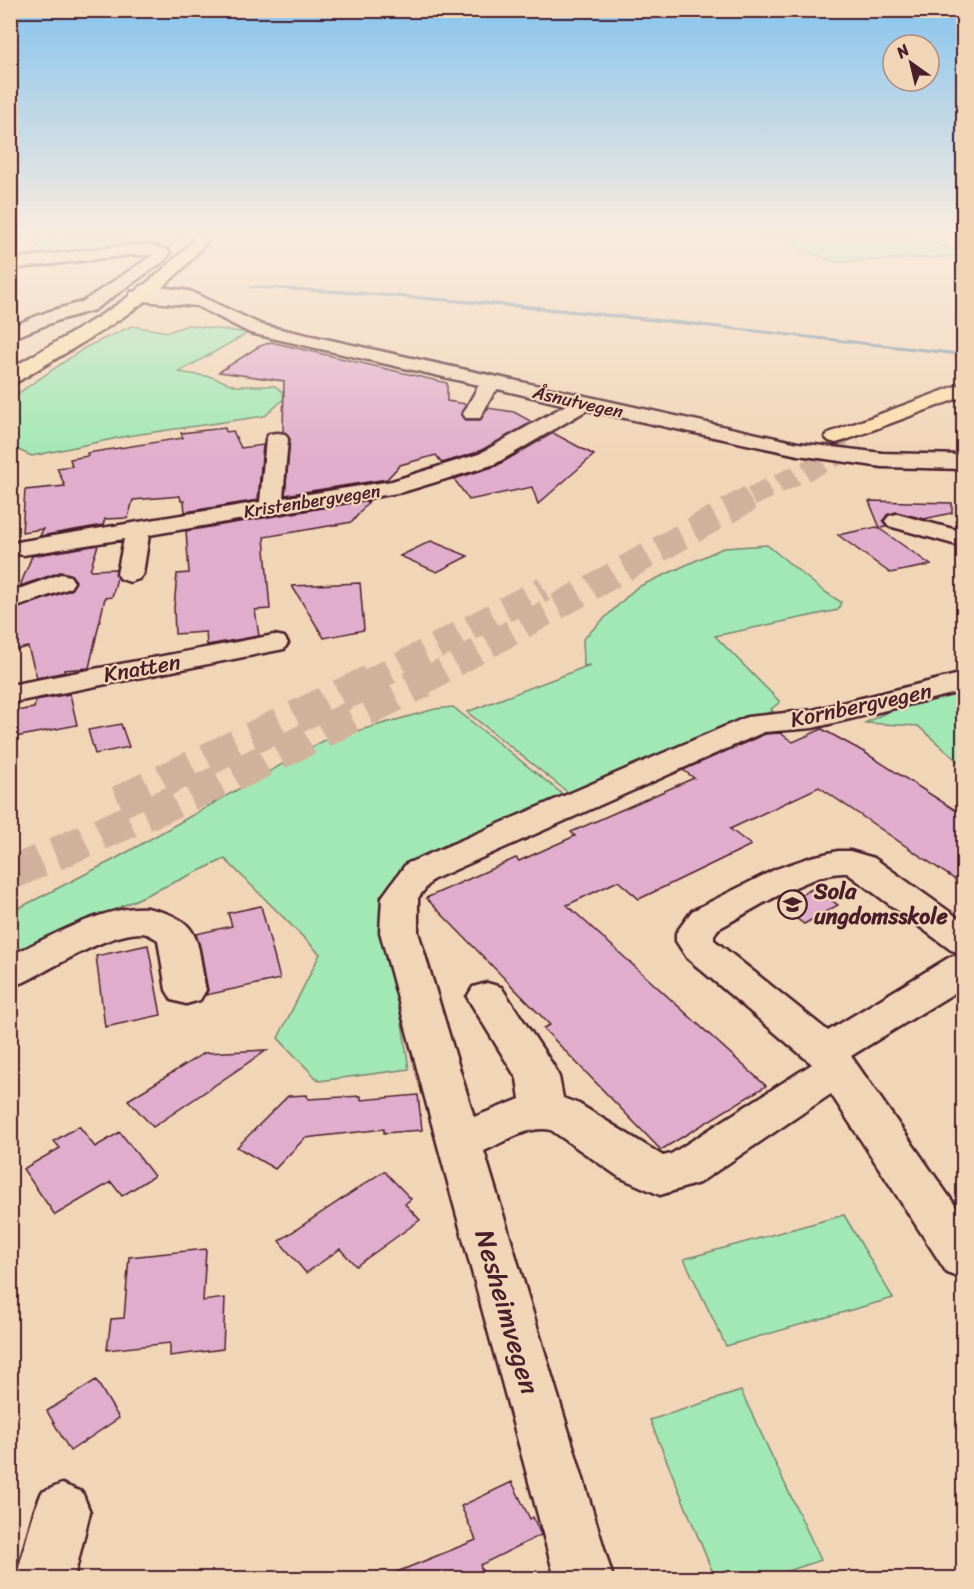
<svg xmlns="http://www.w3.org/2000/svg" width="974" height="1589" font-family="Sriracha,sans-serif">
<rect width="100%" height="100%" fill="#f1d5b7"/>
<filter id="ink" filterUnits="userSpaceOnUse"><feTurbulence type="fractalNoise" baseFrequency=".0167" numOctaves="2"/><feDisplacementMap in="SourceGraphic" scale="12" xChannelSelector="R" yChannelSelector="G"/><feConvolveMatrix kernelMatrix="1 2 1 2 8 2 1 2 1" color-interpolation-filters="sRGB"/></filter>
<g filter="url(#ink)">
<path fill="#a2e8b4" stroke="#768470" stroke-width="1.5" d="M 34,234 L 181,234 L 171,248 L 119,248 L 48,257 L 28,237 Z
M 719,234 L 905,234 L 963,253 L 963,256 L 836,262 L 773,238 Z
M 188,325 L 248,333 L 179,372 L 212,377 L 236,386 L 275,386 L 287,396 L 265,416 L 127,436 L 32,456 L 11,447 L 10,399 L 86,347 L 132,326 L 168,332 Z
M 767,545 L 822,590 L 841,602 L 838,610 L 715,636 L 780,702 L 771,709 L 773,711 L 575,798 L 467,712 L 590,665 L 584,666 L 583,639 L 636,588 L 723,548 Z
M 963,687 L 963,766 L 918,726 L 865,723 L 920,696 Z
M 453,707 L 565,796 L 415,861 L 385,911 L 409,1069 L 319,1081 L 278,1038 L 320,954 L 225,859 L 11,957 L 11,912 L 115,859 L 325,740 L 435,709 Z
M 844,1215 L 893,1298 L 726,1346 L 684,1259 Z
M 741,1391 L 821,1560 L 767,1578 L 715,1578 L 650,1420 Z"/>
<g fill="none" stroke-linecap="round" stroke-linejoin="round">
<path fill="#7891a6" fill-rule="evenodd" d="M 248,286 L 340,290 L 518,304 L 697,323 L 964,353 L 964,356 C 726,329 489,301 250,288 Z"/>
</g>
<path fill="#e0aecc" stroke="#4a1f2b" stroke-width="1.5" d="M 271,342 L 447,383 L 447,401 L 466,404 L 461,413 L 466,420 L 480,420 L 488,408 L 514,412 L 532,422 L 478,452 L 442,463 L 436,455 L 400,465 L 387,479 L 285,495 L 290,439 L 283,432 L 284,381 L 219,372 L 258,347 Z
M 225,428 L 226,432 L 233,431 L 241,448 L 263,445 L 258,500 L 185,512 L 184,501 L 181,501 L 180,496 L 133,500 L 128,518 L 105,519 L 103,525 L 40,536 L 43,529 L 22,532 L 25,490 L 65,486 L 57,468 L 72,466 L 70,459 L 88,456 L 87,453 L 183,438 L 181,433 Z
M 553,433 L 594,455 L 538,504 L 532,487 L 469,500 L 454,479 L 496,466 Z
M 370,500 L 352,522 L 264,537 L 270,609 L 255,610 L 259,636 L 207,645 L 206,632 L 175,634 L 174,608 L 177,574 L 189,573 L 186,531 Z
M 869,501 L 952,503 L 952,513 L 924,519 L 896,512 L 887,515 L 883,521 L 887,527 L 880,528 Z
M 877,527 L 931,565 L 890,573 L 838,535 Z
M 431,541 L 468,556 L 437,572 L 400,556 Z
M 98,545 L 90,570 L 116,569 L 117,578 L 112,597 L 105,598 L 89,668 L 64,670 L 65,672 L 37,678 L 28,647 L 10,651 L 10,611 L 71,590 L 76,581 L 70,574 L 60,572 L 20,586 L 32,556 Z
M 360,583 L 364,630 L 324,638 L 292,586 Z
M 70,694 L 77,725 L 10,738 L 10,712 L 34,708 L 36,700 Z
M 121,724 L 129,747 L 95,754 L 88,730 Z
M 822,729 L 864,752 L 963,815 L 963,885 L 819,787 L 730,829 L 751,845 L 639,899 L 618,881 L 567,905 L 766,1086 L 661,1150 L 543,1028 L 550,1025 L 426,898 L 516,858 L 519,861 L 575,836 L 571,832 L 694,778 L 683,770 L 765,734 L 780,733 L 793,742 Z
M 814,888 L 838,905 L 804,924 L 780,906 Z
M 261,906 L 280,979 L 206,995 L 208,990 L 196,934 L 232,926 L 228,913 Z
M 148,945 L 161,1015 L 105,1027 L 96,956 Z
M 267,1050 L 153,1127 L 128,1100 L 204,1053 Z
M 307,1095 L 308,1099 L 361,1096 L 361,1100 L 418,1095 L 422,1130 L 384,1133 L 384,1129 L 305,1138 L 275,1169 L 237,1147 L 288,1096 Z
M 79,1126 L 95,1147 L 120,1132 L 154,1176 L 122,1196 L 111,1182 L 55,1215 L 23,1169 L 60,1148 L 54,1141 Z
M 384,1171 L 411,1199 L 405,1204 L 420,1220 L 356,1266 L 340,1249 L 306,1273 L 279,1241 Z
M 206,1249 L 203,1301 L 225,1298 L 223,1349 L 170,1356 L 170,1343 L 107,1350 L 111,1319 L 124,1318 L 129,1257 Z
M 96,1380 L 119,1418 L 70,1451 L 47,1411 Z
M 512,1482 L 530,1519 L 533,1517 L 541,1535 L 480,1565 L 485,1578 L 382,1578 L 476,1540 L 461,1506 Z"/>
<g fill="none" stroke-linecap="round" stroke-linejoin="round">
<path stroke="#d0b19b" stroke-width="20" stroke-dasharray="20 10" stroke-linecap="butt" d="M 751,497 L 860,445"/>
<path stroke="#d0b19b" stroke-width="26" stroke-dasharray="26 13" stroke-linecap="butt" d="M 367,683 L 544,589
M 421,683 L 754,496"/>
<path stroke="#d0b19b" stroke-width="33" stroke-dasharray="33 16" stroke-linecap="butt" d="M 119,802 L 371,681
M 10,874 L 241,772 L 424,681"/>
<defs>
<path id="minor" d="M 131,245 L 150,245 L 167,250 L 170,253 L 164,261 L 94,310 L 59,320 L 10,339 L 10,327 L 47,312 L 82,302 L 153,255 L 131,255 L 10,269 L 10,259 Z
M 145,285 L 189,291 L 262,325 L 798,443 L 882,453 L 964,455 L 964,469 L 882,467 L 798,455 L 587,410 L 495,464 L 403,492 L 149,535 L 143,574 L 139,579 L 130,582 L 121,579 L 117,574 L 124,539 L 23,555 L 14,553 L 11,548 L 14,543 L 23,541 L 260,502 L 266,439 L 269,434 L 277,433 L 285,434 L 288,439 L 283,498 L 392,481 L 479,454 L 566,405 L 498,389 L 493,394 L 480,418 L 466,418 L 463,414 L 479,385 L 250,333 L 197,306 L 131,300 L 129,296 L 131,292 L 138,291 L 139,287 Z
M 897,514 L 964,532 L 964,547 L 889,526 L 885,521 L 889,516 Z
M 61,574 L 70,576 L 74,582 L 70,588 L 10,609 L 10,592 Z
M 274,635 L 284,637 L 288,643 L 284,649 L 10,703 L 10,685 Z
M 964,673 L 964,691 L 813,728 L 764,732 L 432,880 L 418,898 L 418,932 L 474,1117 L 520,1099 L 517,1079 L 467,997 L 473,987 L 487,983 L 501,987 L 553,1065 L 559,1077 L 563,1098 L 579,1104 L 663,1156 L 671,1154 L 812,1064 L 687,958 L 676,941 L 676,933 L 692,911 L 776,869 L 811,857 L 838,851 L 850,851 L 874,858 L 964,922 L 964,987 L 851,1056 L 964,1218 L 964,1279 L 947,1273 L 831,1094 L 699,1183 L 660,1195 L 619,1177 L 551,1130 C 529,1125 504,1142 484,1151 L 613,1578 L 555,1578 L 380,932 L 382,897 L 406,864 L 747,717 L 813,710 ZM 847,873 L 951,950 L 963,954 L 950,957 L 828,1031 L 714,940 L 714,935 L 718,929 C 750,912 811,871 847,873 Z
M 147,908 C 204,920 196,941 206,990 L 200,1000 L 186,1004 L 172,1000 L 166,990 L 158,940 C 153,937 148,933 141,933 C 108,933 55,967 24,982 L 10,986 L 10,956 C 47,938 106,905 147,908 Z
M 62,1484 L 82,1492 L 90,1512 L 74,1578 L 16,1578 L 34,1512 L 42,1492 Z"/>
<path id="major" d="M 198,234 L 212,234 C 165,301 85,340 17,382 L 10,384 L 10,369 C 76,330 148,294 198,234 Z"/>
<path id="highway" d="M 964,383 L 964,396 L 843,441 L 836,443 L 829,441 L 825,437 L 829,433 Z"/>
</defs>
<use href="#minor" stroke="#4a1f2b" stroke-width="5"/>
<use href="#major" stroke="#4a1f2b" stroke-width="5"/>
<use href="#highway" stroke="#4a1f2b" stroke-width="5"/>
<use href="#minor" fill="#f1d5b7" fill-rule="evenodd"/>
<use href="#major" fill="#faddab" fill-rule="evenodd"/>
<use href="#highway" fill="#faddab" fill-rule="evenodd"/>
</g>
</g>
<linearGradient id="sky" x2="0" y2="1"><stop stop-color="#87c4ee"/><stop offset="0.51" stop-color="#f9ecdf"/><stop offset="1" stop-color="#f9ecdf" stop-opacity="0"/></linearGradient>
<rect width="974" height="456" fill="url(#sky)"/>
<defs>
<symbol id="school-ring" viewBox="-11 -11 22 22"><circle r="9.5" fill="#f1d5b7" stroke="#4a1f2b" stroke-width="1.5"/><path d="M0-5L7-2L0 1L-7-2ZM-4 1L0 2.5L4 1V4Q0 6-4 4Z" fill="#4a1f2b"/></symbol>
</defs>
<g fill-rule="evenodd">
<use href="#school-ring" x="776" y="888" width="33" height="33"/>
</g>
<g text-anchor="middle" dominant-baseline="central" stroke-width="4.5" stroke-linejoin="round" paint-order="stroke">
<g font-size="18" fill="#4a1f2b" stroke="#f1d5b7">
<text transform="translate(578 402) rotate(13)">Åsnutvegen</text>
<text transform="translate(312 501) rotate(-9)">Kristenbergvegen</text>
</g>
<g font-size="22" fill="#4a1f2b" stroke="#f1d5b7">
<text transform="translate(142 668) rotate(-10)">Knatten</text>
<text transform="translate(861 705) rotate(-12)">Kornbergvegen</text>
</g>
<g font-size="22" font-weight="bold" fill="#4a1f2b" stroke="#f1d5b7" text-anchor="start">
<text x="814" y="891">Sola<tspan x="814" dy="25">ungdomsskole</tspan></text>
</g>
<g font-size="27" fill="#4a1f2b" stroke="#f1d5b7">
<text transform="translate(507 1312) rotate(74)">Nesheimvegen</text>
</g>
</g>
<rect width="974" height="1589" fill="none" stroke="#f1d5b7" stroke-width="36"/>
<rect x="18" y="18" width="938" height="1553" fill="none" stroke="#4a1f2b" stroke-width="2" filter="url(#ink)"/>
<g transform="translate(911 63) rotate(326)"><circle r="28" fill="#f1d5b7" stroke="#ae8c7f" stroke-width="1.5"/>
<path d="M0-4.5L10 22L0 15L-10 22Z" fill="#4a1f2b"/>
<text y="-9" font-size="16" font-weight="bold" text-anchor="middle" fill="#4a1f2b">N</text>
</g>
</svg>
